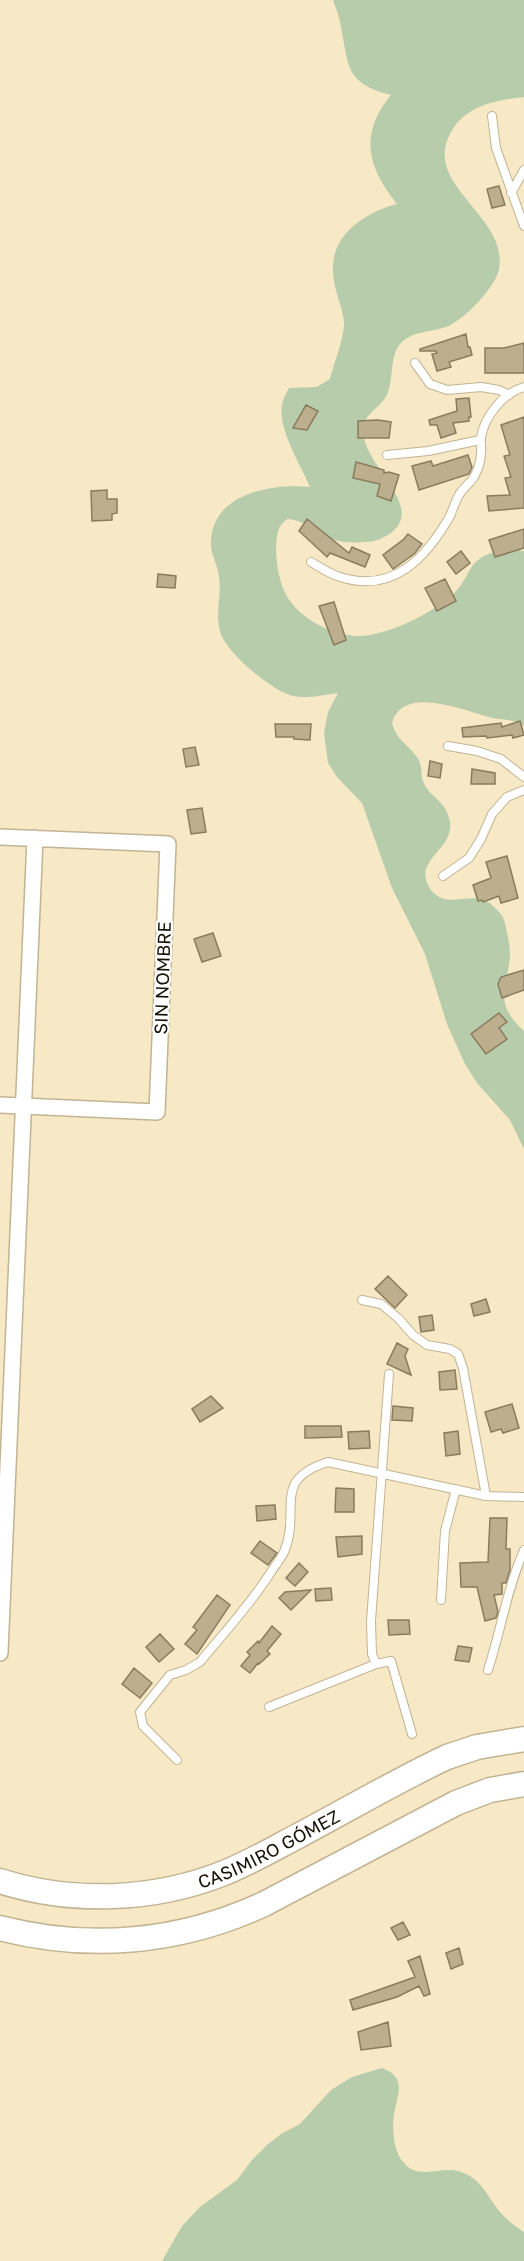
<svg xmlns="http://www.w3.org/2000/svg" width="524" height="2261" font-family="'Golos Text',sans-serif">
<rect width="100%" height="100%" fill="#f7e8c6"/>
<path fill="#b6ccab" d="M 333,0 L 524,0 L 524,97 C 498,100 468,105 453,129 C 417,184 509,214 499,269 C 496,287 462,322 446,327 C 431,332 415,331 403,341 C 389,353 394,376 388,392 C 384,405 368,411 364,424 C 355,461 427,503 392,532 C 383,539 374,542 363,542 C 352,543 343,543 332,539 C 316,533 305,520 287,519 C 277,526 277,535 276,547 C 276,560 278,575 283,588 C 294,618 338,641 370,635 C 400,629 429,614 452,595 C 462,587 466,575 473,565 C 484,551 507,548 524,551 L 524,726 C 514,719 504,720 493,718 C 466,712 404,683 392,723 C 397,742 409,744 418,759 C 423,766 420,774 423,781 C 428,797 446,799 450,822 C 454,851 410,860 431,890 C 448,912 474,887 493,906 C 498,911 502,914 504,920 C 507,932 510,944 510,956 C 507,991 493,1002 524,1031 L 524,1149 L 510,1120 L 477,1083 L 465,1064 L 447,1024 L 425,954 L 392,888 L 362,803 L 337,777 L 328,763 L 324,733 L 328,712 L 338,693 C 323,695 308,699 293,696 C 272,691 225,652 220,631 C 215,611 222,596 219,577 C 218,565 210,553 211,542 C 212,493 273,483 310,487 C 301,465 275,425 283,401 C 284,396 287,392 289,388 L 317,387 L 330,379 C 334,363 345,336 344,321 C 342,307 336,294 334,281 C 326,238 361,214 397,204 C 367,167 359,134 391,95 C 345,83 349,67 341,27 C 340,18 336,9 333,0 Z
M 382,2068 C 408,2078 397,2094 394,2114 C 392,2129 393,2151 404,2163 C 419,2181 442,2165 461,2172 C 483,2179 488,2199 502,2214 C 508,2221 516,2227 524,2232 L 524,2261 L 162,2261 L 182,2226 L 200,2207 L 237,2180 L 252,2160 L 266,2146 L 281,2134 L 300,2124 L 331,2090 L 352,2077 Z"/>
<path fill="#bdaf8e" stroke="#897c5d" stroke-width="1.5" d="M 499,186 L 505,205 L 492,208 L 487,189 Z
M 466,334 L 468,347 L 470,347 L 472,355 L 449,362 L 451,367 L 437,371 L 432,354 L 437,353 L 436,351 L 420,351 L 420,349 Z
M 524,343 L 524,373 L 485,373 L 485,348 L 504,348 Z
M 469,398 L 471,417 L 469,417 L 469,421 L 453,423 L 456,433 L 441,438 L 437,425 L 430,425 L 429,420 L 457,411 L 456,399 Z
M 306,405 L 318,411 L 307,430 L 293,428 Z
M 524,417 L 524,508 L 489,511 L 487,496 L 510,495 L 505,478 L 511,477 L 504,456 L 510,455 L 501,425 Z
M 378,420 L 391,422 L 389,438 L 358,438 L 358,421 Z
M 468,455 L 472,467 L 469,474 L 419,490 L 412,466 L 431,461 L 433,466 Z
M 356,462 L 384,470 L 384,473 L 389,472 L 399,475 L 391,501 L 377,496 L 380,484 L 353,478 Z
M 107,490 L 107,499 L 117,499 L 117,513 L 112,514 L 112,520 L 92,521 L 91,491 Z
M 307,519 L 349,553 L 352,547 L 370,555 L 365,567 L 330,553 L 327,557 L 299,531 Z
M 524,529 L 524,548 L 495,557 L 489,540 Z
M 408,534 L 422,544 L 414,554 L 393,569 L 383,555 L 404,539 Z
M 461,551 L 470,563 L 456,574 L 447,562 Z
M 158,574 L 176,576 L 175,588 L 157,587 Z
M 445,579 L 456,601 L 437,611 L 425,588 Z
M 334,602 L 346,640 L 334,645 L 319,606 Z
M 520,721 L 524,735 L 513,738 L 512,735 L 487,738 L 486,736 L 463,737 L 462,728 L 501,723 L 502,727 Z
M 275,724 L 311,724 L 310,740 L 294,739 L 294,737 L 276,737 Z
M 195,747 L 199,765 L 186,767 L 183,749 Z
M 430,761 L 442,764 L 440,778 L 428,776 Z
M 472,769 L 495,773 L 495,784 L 471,784 Z
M 202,808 L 206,832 L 191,834 L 187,810 Z
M 507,856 L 518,898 L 501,903 L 499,896 L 483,902 L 482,900 L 478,901 L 473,885 L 491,878 L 486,862 Z
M 213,933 L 221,956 L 202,962 L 194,939 Z
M 524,970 L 524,990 L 502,998 L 498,984 L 501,977 Z
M 499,1013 L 507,1022 L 499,1028 L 507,1039 L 486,1054 L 471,1034 Z
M 388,1276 L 407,1295 L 395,1308 L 375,1289 Z
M 486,1299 L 490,1312 L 474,1316 L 471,1304 Z
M 432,1315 L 434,1330 L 421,1332 L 419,1317 Z
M 397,1343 L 408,1349 L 405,1356 L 411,1375 L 387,1364 Z
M 455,1370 L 457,1389 L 440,1390 L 439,1372 Z
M 211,1396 L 223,1408 L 200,1422 L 192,1409 Z
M 512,1404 L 519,1428 L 503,1433 L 501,1429 L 491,1432 L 485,1412 Z
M 393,1406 L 413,1408 L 412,1421 L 392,1420 Z
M 305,1426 L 341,1426 L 342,1437 L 305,1438 Z
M 369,1431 L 370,1448 L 349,1449 L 348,1432 Z
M 458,1431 L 460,1454 L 446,1456 L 444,1433 Z
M 336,1488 L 354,1489 L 354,1512 L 335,1512 Z
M 275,1505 L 276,1519 L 257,1521 L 256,1506 Z
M 490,1518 L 507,1518 L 506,1549 L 510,1549 L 510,1570 L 506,1583 L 502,1583 L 502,1594 L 494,1595 L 498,1612 L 496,1618 L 485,1621 L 477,1587 L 461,1587 L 460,1563 L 488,1562 Z
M 362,1536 L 362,1554 L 338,1557 L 336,1537 Z
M 260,1541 L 277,1553 L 268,1565 L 251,1553 Z
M 299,1563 L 308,1572 L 295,1586 L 286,1578 Z
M 331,1588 L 332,1600 L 316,1601 L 315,1589 Z
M 311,1590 L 291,1610 L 279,1598 L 285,1592 Z
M 217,1595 L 230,1605 L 197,1654 L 185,1644 L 197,1630 L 193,1627 Z
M 388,1620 L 409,1620 L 410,1634 L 389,1635 Z
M 272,1626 L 281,1634 L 267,1651 L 270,1654 L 259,1664 L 258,1663 L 250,1673 L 241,1666 L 250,1655 L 247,1652 L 258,1641 L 259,1643 Z
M 160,1634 L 174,1649 L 159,1662 L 146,1647 Z
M 458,1646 L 472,1648 L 469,1662 L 455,1660 Z
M 134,1668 L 152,1683 L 140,1698 L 122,1684 Z
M 403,1922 L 410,1935 L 398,1940 L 391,1928 Z
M 459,1948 L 463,1964 L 451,1969 L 446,1953 Z
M 420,1956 L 430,1994 L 424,1996 L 419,1986 L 397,1997 L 353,2010 L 350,2000 L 415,1977 L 408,1961 Z
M 388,2022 L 391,2046 L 361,2050 L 358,2032 Z"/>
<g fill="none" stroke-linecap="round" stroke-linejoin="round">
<defs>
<path id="lane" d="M 492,116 L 496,148 L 524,226
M 511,193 L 524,170
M 415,363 L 430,384 L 447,390 L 481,387 L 499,390 L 509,395
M 387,455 L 428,451 L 480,440
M 311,562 C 320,567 330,574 340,577 C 393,594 426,558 450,516 C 453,509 455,502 459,495 C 463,487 473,482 476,473 C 479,467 481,458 481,451 C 482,446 480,442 481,437 C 485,416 503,393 524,387
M 448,746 L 477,751 L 501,759 L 524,777
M 443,876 L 469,858 L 481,839 L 492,814 L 507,797 L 524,790
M 362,1300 L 381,1304 L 398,1318 L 413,1335 L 427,1345 L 450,1349 L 458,1354 L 463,1368 L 486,1496
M 441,1600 L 445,1531 L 456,1489
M 376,1664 L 372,1654 L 371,1621 L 389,1374
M 488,1670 C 501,1630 507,1589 524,1550
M 269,1707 L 376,1664 L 391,1661 L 412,1734
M 177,1760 L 143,1726 L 140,1712 L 170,1675 L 186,1670 L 200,1662 C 223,1634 249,1606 269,1575 C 274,1567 280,1560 284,1552 C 302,1510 270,1480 328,1462 L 486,1496 L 524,1497"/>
<path id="street" d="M 0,837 L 168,844 L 157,1112 L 0,1105
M 0,1653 L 35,838"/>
<g id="primary">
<path id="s1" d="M 0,1881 C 72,1904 154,1901 224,1873 C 249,1863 273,1849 298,1836 C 347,1810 396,1781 447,1757 L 477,1747 L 524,1739"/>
<path d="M 0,1928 C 89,1951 180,1943 264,1904 L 456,1803 L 490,1790 L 524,1784"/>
</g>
</defs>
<use href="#lane" stroke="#c2b493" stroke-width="10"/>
<use href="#street" stroke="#c2b493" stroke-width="18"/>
<use href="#primary" stroke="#c2b493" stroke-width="27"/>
<use href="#lane" stroke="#fff" stroke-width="8"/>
<use href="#street" stroke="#fff" stroke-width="15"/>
<use href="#primary" stroke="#fff" stroke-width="24"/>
</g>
<g text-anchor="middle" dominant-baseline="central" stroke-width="4.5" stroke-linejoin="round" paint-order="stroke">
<g font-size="18" fill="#171206" stroke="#fff">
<text transform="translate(162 978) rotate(-88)">SIN NOMBRE</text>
<text stroke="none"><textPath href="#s1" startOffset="279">CASIMIRO GÓMEZ</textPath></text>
</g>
</g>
</svg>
